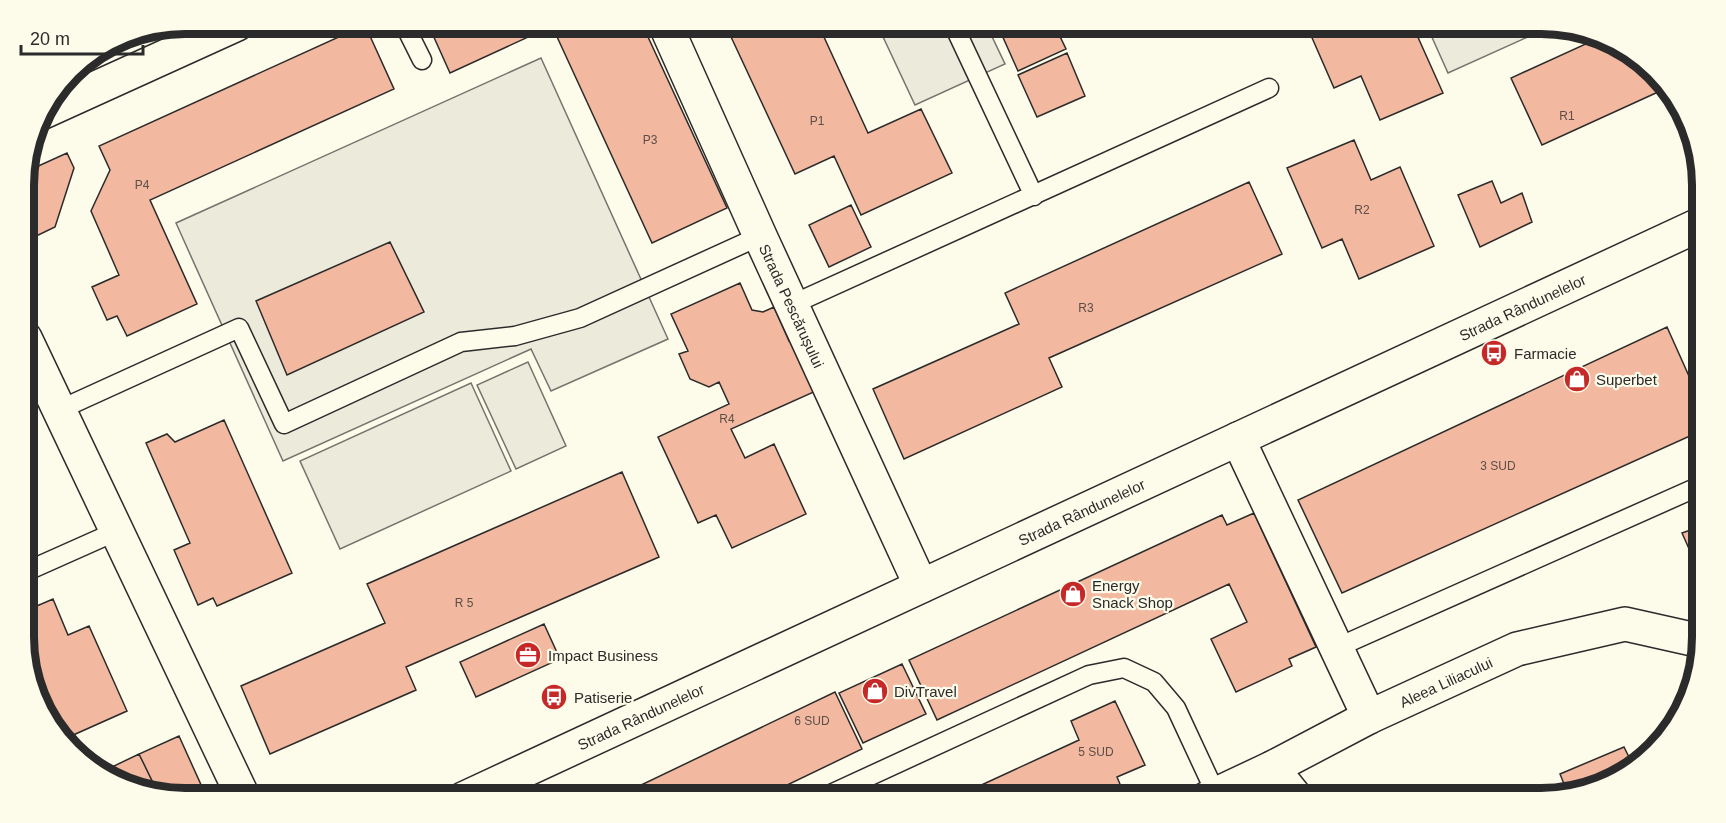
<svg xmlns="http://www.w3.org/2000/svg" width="1726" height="823" font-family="Helvetica,sans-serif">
<rect width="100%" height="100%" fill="#fdfbea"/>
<path fill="#ecebdb" stroke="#74746e" stroke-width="1.5" d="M 528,362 L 566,446 L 516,469 L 477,385 Z
M 471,383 L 511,471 L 340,549 L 300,461 Z"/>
<path fill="#eceadb" stroke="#74746e" stroke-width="1.5" d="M 877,24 L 986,24 L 1005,64 L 915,105 Z
M 1426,24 L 1541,24 L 1552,26 L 1448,73 Z
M 541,58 L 668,339 L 551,391 L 531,349 L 283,461 L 176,223 Z"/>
<path fill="#f2b8a0" stroke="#2b2b2b" stroke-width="1.5" d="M 428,24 L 642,24 L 727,208 L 652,243 L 552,26 L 450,73 Z
M 725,24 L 818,24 L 868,133 L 921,109 L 952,173 L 861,215 L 834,156 L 795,174 Z
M 997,24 L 1054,24 L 1066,49 L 1018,71 Z
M 1306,24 L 1412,24 L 1443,93 L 1380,120 L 1361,76 L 1334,88 Z
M 365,25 L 394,89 L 150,200 L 197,304 L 127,336 L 117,316 L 107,320 L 92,287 L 119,275 L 91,211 L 110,170 L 99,146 Z
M 1603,36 L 1669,87 L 1542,145 L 1511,78 Z
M 1067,53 L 1085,96 L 1037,117 L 1018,75 Z
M 1354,140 L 1371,180 L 1400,167 L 1434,246 L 1359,279 L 1342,239 L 1322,248 L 1287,168 Z
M 67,153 L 74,168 L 55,227 L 28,240 L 24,232 L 25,172 Z
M 1492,181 L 1501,203 L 1522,193 L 1532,222 L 1480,247 L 1458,195 Z
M 1249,182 L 1282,254 L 1049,358 L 1062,387 L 904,459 L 873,389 L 1019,324 L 1005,293 Z
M 851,205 L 871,247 L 829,267 L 809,225 Z
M 390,242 L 424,312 L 287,375 L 256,301 Z
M 740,283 L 752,310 L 763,312 L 774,307 L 789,341 L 792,339 L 816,391 L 731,429 L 745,458 L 774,444 L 806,514 L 732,548 L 716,515 L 698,523 L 658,437 L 729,404 L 719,382 L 709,387 L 690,379 L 679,354 L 688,351 L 671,314 Z
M 1667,327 L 1701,403 L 1701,431 L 1342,593 L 1298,500 Z
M 224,420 L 292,573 L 217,606 L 213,598 L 198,605 L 174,550 L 190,543 L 146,443 L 167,434 L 175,442 Z
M 622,472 L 659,557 L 406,667 L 416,690 L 270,754 L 241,686 L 385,623 L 367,584 Z
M 1254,513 L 1316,647 L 1289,659 L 1292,666 L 1236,692 L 1211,639 L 1247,622 L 1229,584 L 937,720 L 909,660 L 1222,515 L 1227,525 Z
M 1702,526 L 1702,578 L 1682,533 Z
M 53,599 L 68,635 L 89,626 L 127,711 L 62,740 L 58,736 L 45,705 L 49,704 L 44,693 L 40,695 L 25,659 L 25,611 Z
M 544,624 L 560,659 L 476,697 L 460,662 Z
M 902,664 L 926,714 L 863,743 L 839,693 Z
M 835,692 L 862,749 L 758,799 L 612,799 Z
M 1115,701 L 1145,765 L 1117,777 L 1122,789 L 1101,799 L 951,799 L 1079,740 L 1071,721 Z
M 179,736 L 207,798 L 207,799 L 185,799 L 158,793 L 139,754 Z
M 1624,747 L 1629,757 L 1650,748 L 1631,772 L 1551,799 L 1544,799 L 1566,789 L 1560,774 Z
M 139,754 L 158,793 L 124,787 L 114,766 Z"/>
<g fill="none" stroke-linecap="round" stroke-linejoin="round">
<defs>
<path id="lane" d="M 404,24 L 422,60
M 953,24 L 1034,196
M 791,305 L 1269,88
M 59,410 L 239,328 L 284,424 L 461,342 L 515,336 L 580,318 L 760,236
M 25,572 L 117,531
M 1336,648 L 1702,485
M 820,799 L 1089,675 L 1124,668 L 1154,682 L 1176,708 L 1216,794"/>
<g id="street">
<path id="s1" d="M 665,24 L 760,236 L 921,586"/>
<path d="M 41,113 L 237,24"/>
<path d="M 25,338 L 244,799"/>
<path d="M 1238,439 L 1369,717"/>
<path d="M 1272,768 L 1297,799"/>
<path id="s2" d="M 1206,799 L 1272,768 L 1369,717 L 1517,649 L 1625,624 L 1701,641"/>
</g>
<g id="secondary">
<path id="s3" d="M 463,799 L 1701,224"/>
</g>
</defs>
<use href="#lane" stroke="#2b2b2b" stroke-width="21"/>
<use href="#street" stroke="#2b2b2b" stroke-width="36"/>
<use href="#secondary" stroke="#2b2b2b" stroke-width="36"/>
<use href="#lane" stroke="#fdfbea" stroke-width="18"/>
<use href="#street" stroke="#fdfbea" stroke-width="33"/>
<use href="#secondary" stroke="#fdfbea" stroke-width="33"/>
</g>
<defs>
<symbol id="bus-disc" viewBox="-11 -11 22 22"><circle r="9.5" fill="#c62828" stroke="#fdfbea"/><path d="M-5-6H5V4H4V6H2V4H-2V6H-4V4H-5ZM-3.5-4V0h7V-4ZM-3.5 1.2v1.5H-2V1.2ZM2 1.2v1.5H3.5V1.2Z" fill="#fff"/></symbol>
<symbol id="shop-disc" viewBox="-11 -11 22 22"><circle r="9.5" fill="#c62828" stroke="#fdfbea"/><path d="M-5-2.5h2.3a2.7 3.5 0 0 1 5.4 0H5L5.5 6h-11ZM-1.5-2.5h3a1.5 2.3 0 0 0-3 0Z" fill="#fff"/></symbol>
<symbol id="office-disc" viewBox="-11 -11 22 22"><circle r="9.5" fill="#c62828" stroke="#fdfbea"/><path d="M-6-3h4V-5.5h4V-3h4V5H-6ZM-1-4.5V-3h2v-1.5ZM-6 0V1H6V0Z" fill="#fff"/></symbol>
</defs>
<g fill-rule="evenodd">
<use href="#bus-disc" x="1479" y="338" width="30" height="30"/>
<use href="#shop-disc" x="1562" y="364" width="30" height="30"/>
<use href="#shop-disc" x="1058" y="579" width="30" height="30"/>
<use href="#office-disc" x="513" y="640" width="30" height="30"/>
<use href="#shop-disc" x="860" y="676" width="30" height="30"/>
<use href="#bus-disc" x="539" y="682" width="30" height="30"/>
</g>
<g text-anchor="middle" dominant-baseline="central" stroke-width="4.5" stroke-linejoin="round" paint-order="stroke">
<g font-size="12" fill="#5d4e48">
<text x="1567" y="116">R1</text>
<text x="817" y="121">P1</text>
<text x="650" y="140">P3</text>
<text x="142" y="185">P4</text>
<text x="1362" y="210">R2</text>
<text x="1086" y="308">R3</text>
<text x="727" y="419">R4</text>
<text x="1498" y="466">3 SUD</text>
<text x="464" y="603">R 5</text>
<text x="812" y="721">6 SUD</text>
<text x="1096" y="752">5 SUD</text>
</g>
<g font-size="15" fill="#2b2b2b" stroke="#fdfbea">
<text stroke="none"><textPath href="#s1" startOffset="309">Strada Pescărușului</textPath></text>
<text stroke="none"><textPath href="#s3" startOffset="1168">Strada Rândunelelor</textPath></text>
<text stroke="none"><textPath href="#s3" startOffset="682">Strada Rândunelelor</textPath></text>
<text stroke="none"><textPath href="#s2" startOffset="267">Aleea Liliacului</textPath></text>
<text stroke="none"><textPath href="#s3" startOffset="196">Strada Rândunelelor</textPath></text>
</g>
<g font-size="15" fill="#2b2b2b" stroke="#fdfbea" text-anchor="start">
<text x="1514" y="353">Farmacie</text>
<text x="1596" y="379">Superbet</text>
<text x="1092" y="585">Energy<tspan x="1092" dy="17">Snack Shop</tspan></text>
<text x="548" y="655">Impact Business</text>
<text x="894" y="691">DivTravel</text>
<text x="574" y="697">Patiserie</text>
</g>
</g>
<path d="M0 0H1726V823H0ZM185 34H1541A151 151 0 0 1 1692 185V637A151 151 0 0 1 1541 788H185A151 151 0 0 1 34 637V185A151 151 0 0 1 185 34Z" fill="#fdfbea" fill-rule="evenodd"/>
<path fill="none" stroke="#2b2b2b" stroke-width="8" d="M185 34H1541A151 151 0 0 1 1692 185V637A151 151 0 0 1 1541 788H185A151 151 0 0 1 34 637V185A151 151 0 0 1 185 34Z"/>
<path d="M21 45v9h122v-9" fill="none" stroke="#2b2b2b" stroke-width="3"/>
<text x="30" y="45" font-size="18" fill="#2b2b2b" stroke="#fdfbea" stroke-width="4.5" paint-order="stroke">20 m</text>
</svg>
